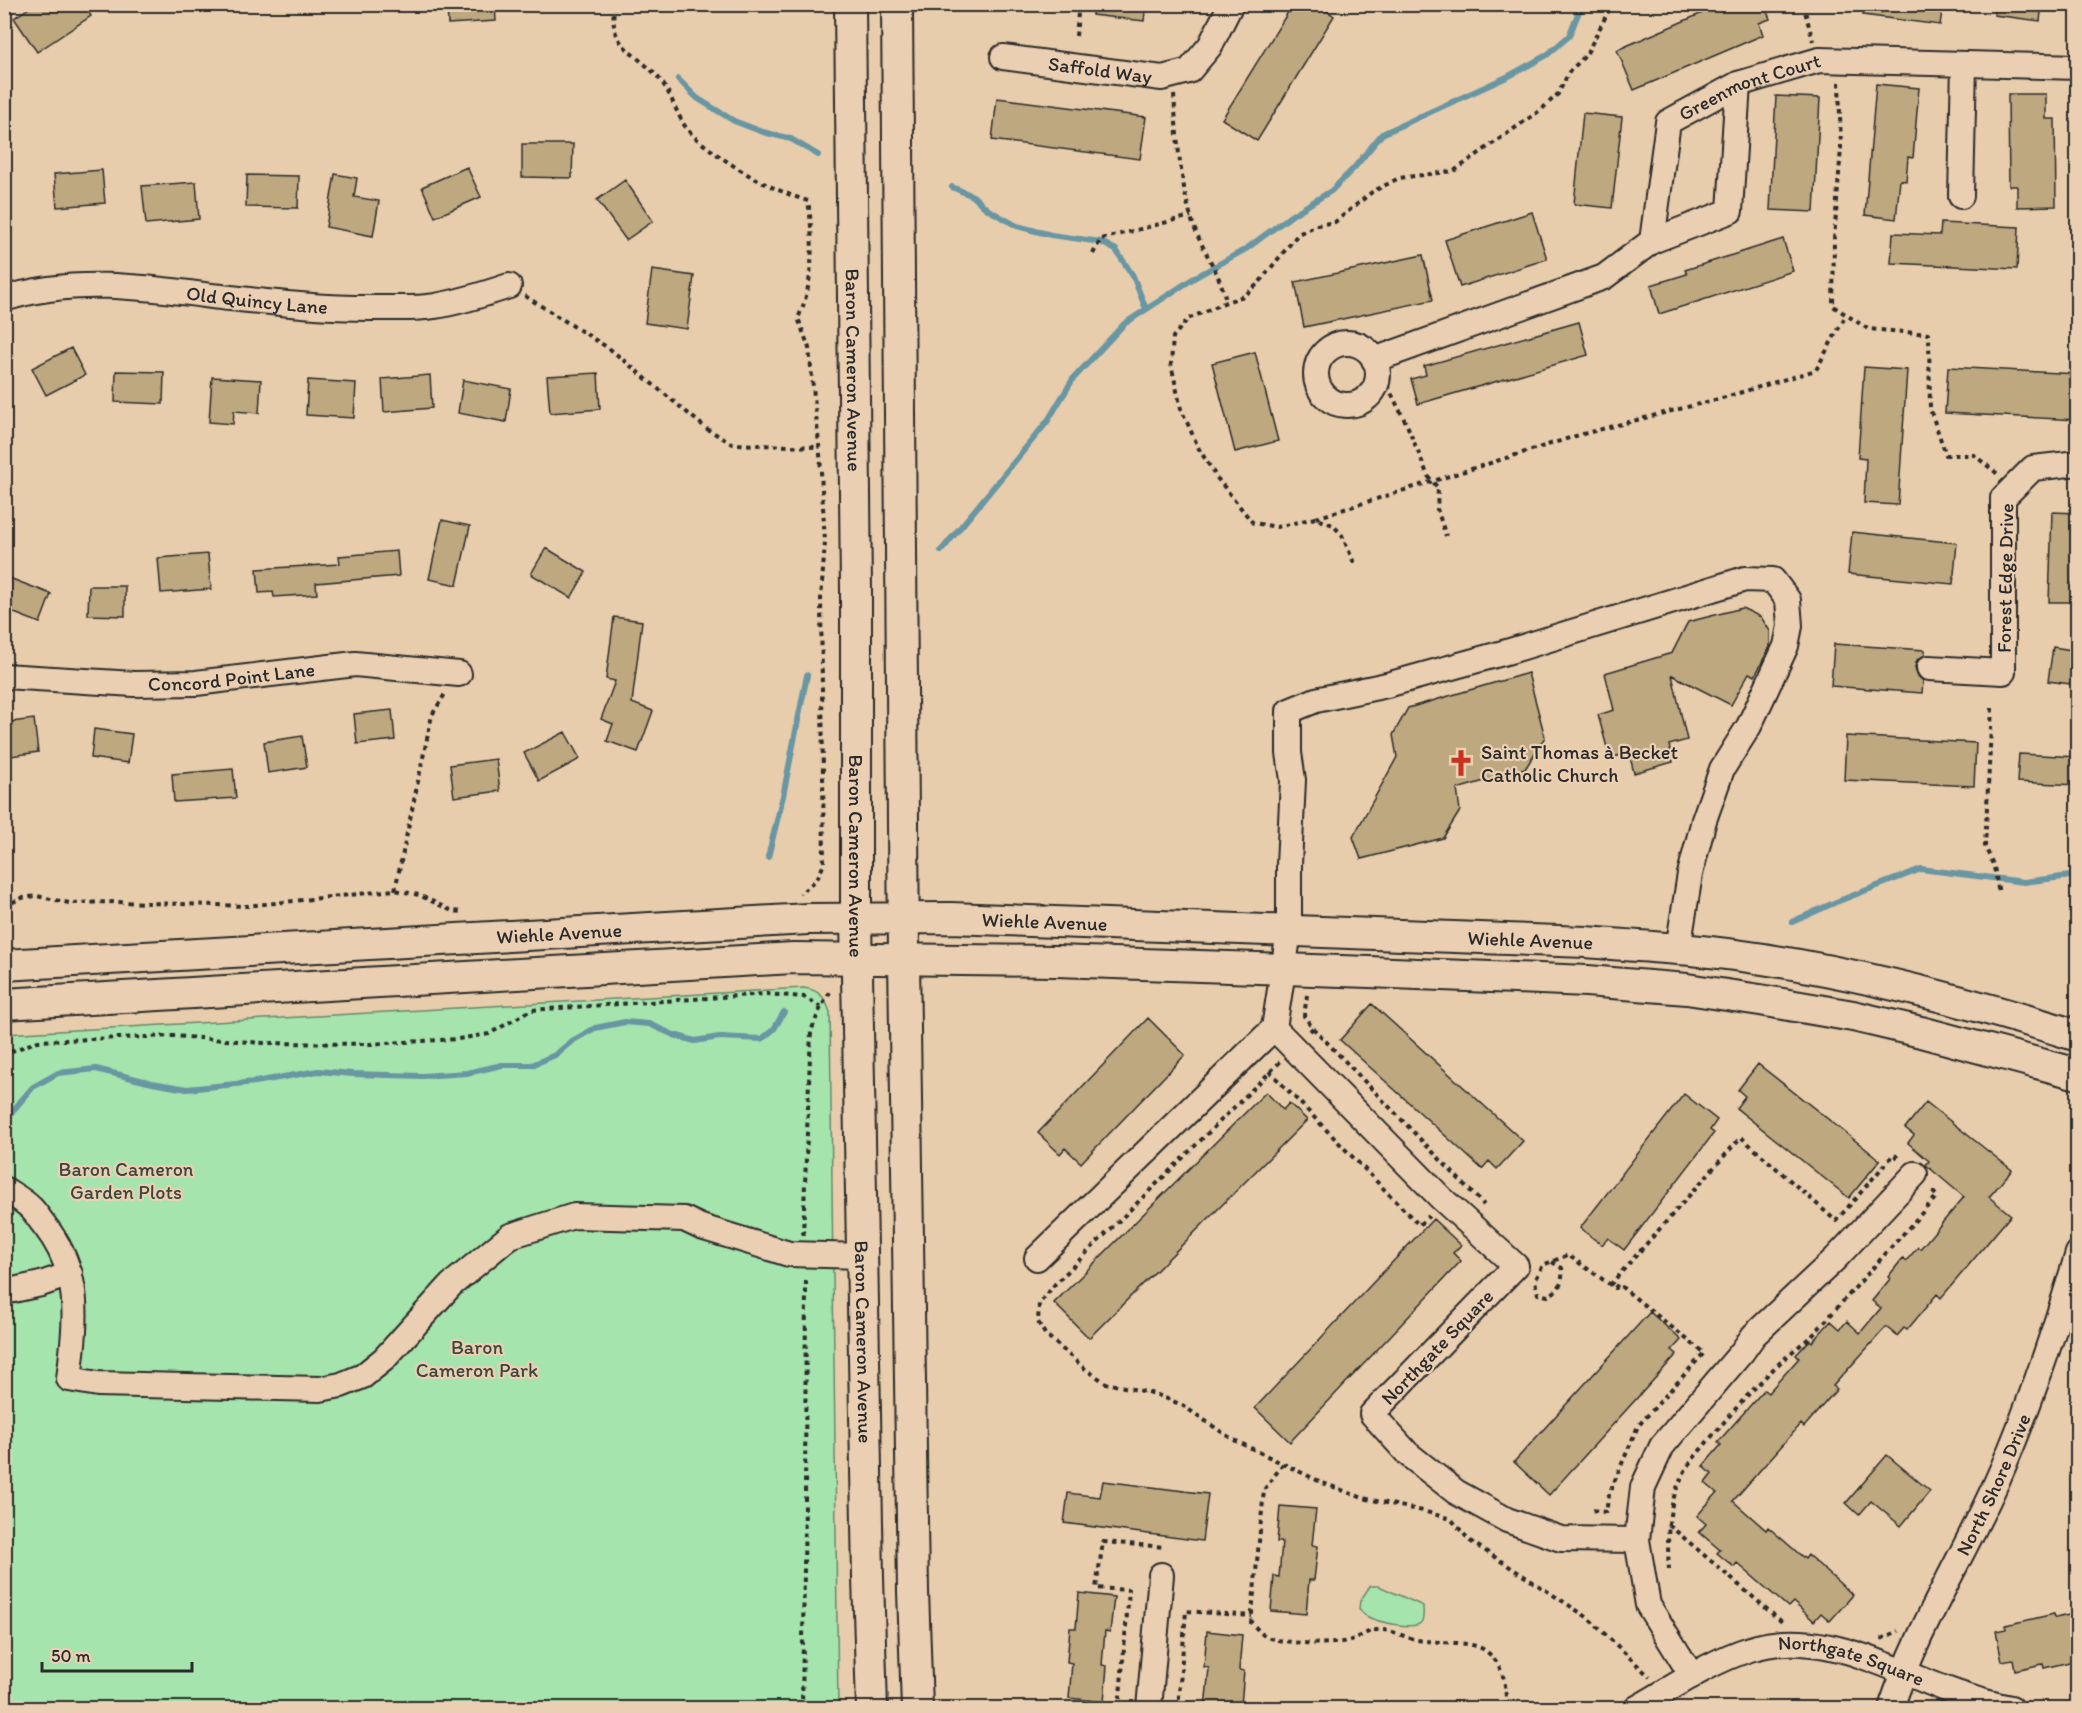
<svg xmlns="http://www.w3.org/2000/svg" width="2082" height="1713" font-family="Itim,sans-serif">
<rect width="100%" height="100%" fill="#e8cdac"/>
<filter id="ink" filterUnits="userSpaceOnUse"><feTurbulence type="fractalNoise" baseFrequency=".0167" numOctaves="2"/><feDisplacementMap in="SourceGraphic" scale="12" xChannelSelector="R" yChannelSelector="G"/><feConvolveMatrix kernelMatrix="1 2 1 2 8 2 1 2 1" color-interpolation-filters="sRGB"/></filter>
<g filter="url(#ink)">
<path fill="#a5e4ac" stroke="#68886c" stroke-width="1.5" d="M 804,988 C 820,990 825,998 830,1012 L 838,1708 L 5,1708 L 5,1034 Z
M 1370,1586 L 1379,1586 L 1423,1606 C 1423,1610 1424,1617 1422,1621 C 1417,1632 1375,1621 1366,1616 C 1364,1614 1361,1612 1359,1609 L 1360,1601 Z"/>
<g fill="none" stroke-linecap="round" stroke-linejoin="round">
<path stroke="#6996a3" stroke-width="6" d="M 678,79 L 697,98 L 734,121 L 763,132 L 791,139 L 818,155
M 952,187 L 973,196 L 987,209 L 1017,226 L 1051,235 L 1101,242 L 1116,250 L 1133,276 L 1146,309
M 941,551 L 1047,422 L 1073,379 L 1124,324 L 1194,278 L 1246,249 L 1292,215 L 1331,191 L 1354,168 L 1382,134 L 1509,76 L 1547,55 L 1569,36 L 1582,4
M 768,857 L 783,796 L 807,675
M 1792,922 L 1836,902 L 1921,869 L 2024,882 L 2078,875
M 4,1121 L 33,1087 L 58,1073 L 96,1069 L 152,1083 L 187,1089 L 255,1082 L 318,1071 L 353,1074 L 422,1076 L 467,1073 L 502,1065 L 532,1065 L 555,1055 L 572,1041 L 595,1028 L 625,1022 L 649,1024 L 674,1035 L 695,1041 L 719,1037 L 762,1039 L 774,1029 L 784,1012"/>
</g>
<path fill="#bda880" stroke="#2b2b2b" stroke-width="1.5" d="M 35,4 L 84,4 L 91,16 L 37,52 L 14,18 Z
M 447,4 L 495,4 L 496,21 L 448,24 Z
M 1093,4 L 1146,4 L 1144,21 L 1092,15 Z
M 1293,4 L 1317,4 L 1334,16 L 1257,141 L 1222,119 Z
M 1723,4 L 1764,4 L 1770,19 L 1759,23 L 1763,35 L 1634,90 L 1617,50 Z
M 1864,4 L 1943,4 L 1940,25 L 1863,15 Z
M 1994,4 L 2042,4 L 2040,21 L 1994,15 Z
M 1876,84 L 1919,88 L 1913,158 L 1908,157 L 1906,181 L 1900,180 L 1896,219 L 1865,215 Z
M 2008,94 L 2046,94 L 2046,119 L 2055,119 L 2056,206 L 2017,207 L 2017,186 L 2009,186 Z
M 1776,96 L 1820,98 L 1814,212 L 1770,210 Z
M 997,98 L 1146,117 L 1140,159 L 992,140 Z
M 1583,113 L 1622,117 L 1612,208 L 1574,204 Z
M 522,144 L 573,144 L 572,178 L 522,177 Z
M 467,167 L 481,197 L 435,217 L 422,187 Z
M 102,170 L 105,203 L 57,207 L 54,174 Z
M 335,174 L 357,178 L 354,197 L 379,201 L 373,236 L 326,227 Z
M 247,175 L 299,176 L 298,208 L 246,207 Z
M 625,180 L 653,221 L 626,240 L 597,200 Z
M 196,182 L 199,219 L 146,224 L 142,186 Z
M 1532,212 L 1547,259 L 1460,287 L 1445,240 Z
M 1941,223 L 2019,227 L 2017,269 L 1891,263 L 1893,233 L 1940,235 Z
M 1783,239 L 1793,271 L 1659,314 L 1651,285 L 1687,274 L 1685,270 Z
M 1423,255 L 1433,300 L 1304,327 L 1295,282 Z
M 652,270 L 694,276 L 687,329 L 645,323 Z
M 1579,322 L 1588,355 L 1418,404 L 1411,379 L 1426,375 L 1424,366 Z
M 71,348 L 85,375 L 46,395 L 32,368 Z
M 1255,352 L 1278,441 L 1235,452 L 1212,363 Z
M 1864,367 L 1907,370 L 1898,505 L 1864,503 L 1866,459 L 1858,458 Z
M 1948,367 L 2078,374 L 2078,420 L 1945,413 Z
M 116,371 L 164,372 L 163,404 L 115,402 Z
M 598,373 L 600,409 L 550,413 L 547,376 Z
M 430,375 L 432,408 L 384,412 L 382,379 Z
M 212,377 L 261,380 L 259,413 L 234,411 L 233,424 L 209,422 Z
M 308,380 L 356,383 L 354,418 L 306,415 Z
M 463,380 L 511,389 L 506,422 L 458,413 Z
M 2052,512 L 2078,513 L 2078,602 L 2049,602 Z
M 442,520 L 470,526 L 457,585 L 429,579 Z
M 1852,532 L 1957,543 L 1953,584 L 1848,574 Z
M 546,548 L 586,572 L 571,598 L 531,574 Z
M 397,551 L 399,576 L 316,583 L 317,594 L 274,597 L 273,592 L 259,593 L 257,569 L 340,564 L 339,556 Z
M 208,554 L 211,589 L 161,593 L 158,558 Z
M 4,576 L 51,594 L 40,623 L 4,609 Z
M 89,586 L 125,586 L 125,616 L 88,615 Z
M 1742,608 L 1761,617 L 1770,631 L 1770,646 L 1755,676 L 1749,673 L 1731,705 L 1672,675 L 1687,740 L 1669,745 L 1673,762 L 1634,773 L 1629,753 L 1610,758 L 1598,715 L 1614,710 L 1605,673 L 1672,653 L 1688,622 Z
M 614,617 L 642,621 L 632,703 L 653,711 L 638,752 L 607,741 L 613,724 L 601,719 L 615,681 L 606,679 Z
M 1834,644 L 1925,650 L 1925,655 L 1917,660 L 1915,667 L 1917,675 L 1923,681 L 1922,693 L 1831,686 Z
M 2053,647 L 2078,651 L 2078,685 L 2048,681 Z
M 1528,673 L 1545,737 L 1525,769 L 1457,789 L 1460,811 L 1443,838 L 1361,859 L 1353,837 L 1397,757 L 1393,735 L 1408,708 Z
M 392,710 L 395,740 L 357,744 L 354,714 Z
M 34,719 L 38,752 L 4,757 L 4,723 Z
M 94,729 L 132,734 L 128,763 L 91,758 Z
M 565,732 L 580,759 L 539,781 L 524,753 Z
M 302,736 L 307,767 L 268,773 L 264,742 Z
M 1846,736 L 1976,743 L 1974,786 L 1844,780 Z
M 2019,754 L 2078,757 L 2078,785 L 2017,782 Z
M 496,759 L 500,791 L 454,797 L 450,765 Z
M 233,769 L 236,798 L 174,802 L 172,774 Z
M 1372,1004 L 1523,1141 L 1497,1169 L 1489,1161 L 1482,1169 L 1340,1040 Z
M 1148,1018 L 1185,1055 L 1081,1163 L 1065,1148 L 1060,1154 L 1038,1133 Z
M 1758,1064 L 1880,1160 L 1849,1198 L 1736,1108 L 1745,1096 L 1738,1090 Z
M 1266,1092 L 1283,1110 L 1289,1103 L 1307,1120 L 1089,1338 L 1054,1303 Z
M 1684,1094 L 1717,1120 L 1710,1130 L 1714,1133 L 1624,1250 L 1608,1238 L 1602,1245 L 1580,1228 Z
M 1926,1102 L 2012,1170 L 1989,1197 L 2011,1215 L 1941,1298 L 1937,1294 L 1907,1330 L 1904,1328 L 1897,1336 L 1886,1327 L 1833,1386 L 1837,1389 L 1804,1427 L 1801,1424 L 1733,1501 L 1766,1530 L 1768,1527 L 1805,1559 L 1808,1555 L 1853,1595 L 1830,1621 L 1821,1613 L 1814,1621 L 1793,1602 L 1788,1607 L 1737,1563 L 1734,1567 L 1717,1553 L 1720,1550 L 1699,1532 L 1706,1524 L 1697,1516 L 1717,1493 L 1705,1483 L 1712,1474 L 1703,1466 L 1721,1445 L 1718,1442 L 1764,1390 L 1768,1393 L 1799,1358 L 1796,1355 L 1810,1340 L 1812,1342 L 1831,1321 L 1840,1329 L 1847,1321 L 1860,1333 L 1881,1308 L 1872,1301 L 1890,1279 L 1888,1277 L 1903,1258 L 1906,1261 L 1918,1247 L 1920,1249 L 1964,1197 L 1926,1165 L 1929,1161 L 1908,1143 L 1914,1135 L 1905,1128 Z
M 1433,1219 L 1461,1245 L 1453,1253 L 1461,1261 L 1290,1442 L 1255,1408 Z
M 1650,1312 L 1681,1340 L 1672,1350 L 1677,1354 L 1549,1495 L 1514,1462 Z
M 1887,1455 L 1930,1491 L 1901,1526 L 1871,1501 L 1859,1515 L 1846,1503 Z
M 1103,1481 L 1208,1494 L 1202,1541 L 1064,1523 L 1068,1493 L 1100,1497 Z
M 1280,1506 L 1316,1509 L 1312,1545 L 1318,1546 L 1314,1580 L 1309,1580 L 1306,1614 L 1271,1611 L 1274,1576 L 1279,1577 L 1282,1542 L 1277,1542 Z
M 1079,1593 L 1114,1597 L 1110,1632 L 1105,1631 L 1102,1665 L 1107,1666 L 1104,1702 L 1069,1698 L 1072,1663 L 1067,1662 L 1070,1628 L 1076,1628 Z
M 2078,1613 L 2078,1660 L 2044,1668 L 2043,1664 L 2015,1670 L 2013,1659 L 2002,1661 L 1996,1631 L 2006,1629 L 2006,1625 L 2054,1614 L 2055,1618 Z
M 1207,1631 L 1242,1635 L 1239,1670 L 1244,1671 L 1241,1705 L 1236,1705 L 1235,1708 L 1205,1708 L 1209,1668 L 1204,1667 Z"/>
<g fill="none" stroke-linecap="round" stroke-linejoin="round">
<defs>
<g id="minor">
<path id="s1" d="M 1003,57 L 1162,78 L 1189,71 L 1210,46 L 1231,4"/>
<path d="M 1961,196 L 1964,64"/>
<path d="M 1652,241 L 1730,211 L 1738,84"/>
<path id="s2" d="M 4,299 C 72,277 144,287 212,296 C 268,302 324,309 380,308 C 398,308 417,309 435,306 C 460,302 485,294 509,286"/>
<circle cx="1347" cy="374" r="31"/>
<path id="s3" d="M 1374,360 L 1604,277 L 1652,241 L 1668,122 L 1738,84 L 1819,60 L 2078,67"/>
<path d="M 1929,668 L 2003,672 L 2003,498 L 2033,468 L 2078,463"/>
<path id="s4" d="M 4,676 L 134,684 L 196,683 L 355,664 L 459,674"/>
<path d="M 1678,949 L 1690,874 L 1704,820 L 1722,769 L 1749,726 L 1786,646 L 1790,626 L 1788,600 L 1773,580 L 1745,579 L 1510,651 L 1387,685 L 1316,700 L 1289,711 L 1289,753 L 1293,780 L 1289,865 L 1289,932 L 1274,1028 L 1441,1198 L 1516,1266 L 1372,1414 L 1408,1454 L 1456,1492 L 1507,1520 L 1561,1539 L 1637,1540 L 1648,1605 L 1692,1676"/>
<path d="M 4,1189 C 13,1195 23,1200 31,1208 C 36,1213 40,1220 45,1226 C 83,1275 76,1321 69,1379 L 98,1384 L 320,1389 L 341,1385 L 363,1376 L 384,1359 L 451,1285 L 510,1236 L 574,1216 L 684,1219 L 701,1227 L 789,1254 L 862,1256"/>
<path d="M 1037,1258 L 1274,1028"/>
<path d="M 4,1292 L 41,1284 L 70,1274"/>
<path d="M 1637,1540 L 1643,1487 L 1662,1446 L 1742,1352 L 1754,1335 L 1835,1259 L 1915,1174"/>
<path d="M 1149,1708 L 1161,1575"/>
<path id="s5" d="M 1637,1708 C 1674,1687 1709,1662 1750,1649 C 1804,1632 1854,1652 1904,1672 C 1939,1687 1974,1701 2011,1708"/>
<path id="s6" d="M 1891,1708 C 1917,1629 1963,1557 1997,1481 C 2030,1407 2055,1330 2078,1253"/>
</g>
<g id="major">
<path id="s7" d="M 850,4 L 856,591 L 856,919 L 868,1578 L 872,1708"/>
<path d="M 897,4 L 904,958 L 913,1591 L 917,1708"/>
<path id="s8" d="M 4,965 L 808,919 L 951,918 L 1586,942 C 1621,945 1656,947 1691,950 C 1820,962 1954,997 2078,1036"/>
<path d="M 4,1004 L 793,958 L 1056,961 L 1369,972 L 1587,981 L 1687,989 L 1760,1000 L 1853,1016 L 1921,1032 L 2078,1074"/>
</g>
</defs>
<use href="#minor" stroke="#2b2b2b" stroke-width="28"/>
<use href="#major" stroke="#2b2b2b" stroke-width="34"/>
<path stroke="#2b2b2b" stroke-width="4" stroke-dasharray="4.5 4.5" stroke-linecap="butt" d="M 615,4 C 606,49 638,51 661,81 C 672,95 676,114 687,129 C 694,138 706,146 715,153 C 744,174 773,190 808,201 C 814,236 814,286 798,318 L 809,348 L 820,454 L 825,542 L 821,599 L 824,864 L 817,879 L 800,894
M 1803,4 L 1813,41
M 1076,36 L 1078,13
M 1839,82 L 1841,148 L 1834,239 L 1833,306 L 1868,329 L 1929,334 L 1930,409 L 1946,455 L 1974,455 L 1999,475
M 1174,95 C 1177,139 1180,182 1193,224 C 1202,251 1221,273 1226,302
M 1093,254 L 1101,239 L 1191,216
M 525,296 L 610,349 L 707,429 L 733,444 L 818,447
M 1381,379 L 1389,389 L 1407,425 L 1428,476 L 1438,488 L 1437,509 L 1446,536
M 1316,518 L 1579,435 L 1722,398 L 1816,370 L 1846,315
M 1354,563 L 1342,535 L 1333,525 L 1315,518 L 1277,527 L 1253,523 L 1217,478 L 1199,449 L 1181,409 L 1171,364 L 1173,337 L 1188,319 L 1226,302 L 1244,296 L 1259,283 L 1298,234 L 1317,225 L 1335,222 L 1372,192 L 1399,178 L 1454,171 L 1542,109 L 1558,94 L 1569,72 L 1586,55 L 1612,4
M 1992,708 L 1985,846 L 1994,867 L 1999,894
M 395,890 L 432,715 L 445,694
M 4,906 L 22,898 L 37,896 L 69,903 L 116,902 L 247,906 L 395,890 L 419,895 L 452,911 L 463,912
M 1307,995 L 1304,1016 L 1313,1028 L 1308,1033
M 1313,1028 L 1484,1205
M 4,1057 L 7,1053 L 38,1041 L 174,1036 L 263,1043 L 370,1044 L 458,1039 L 489,1034 L 531,1010 L 766,994 L 804,997 L 821,1007
M 1280,1062 L 1055,1284 L 1039,1304 L 1038,1322 L 1045,1334 L 1084,1368 L 1106,1383 L 1155,1394 L 1182,1405 L 1232,1439 L 1323,1483 L 1363,1498 L 1423,1511 L 1451,1519 L 1470,1541 L 1587,1617 L 1650,1677
M 1269,1071 L 1419,1225 L 1429,1216
M 803,1235 L 811,1031 L 821,1007 L 830,992
M 1552,1262 L 1562,1268 C 1563,1282 1561,1289 1548,1296 L 1538,1294 L 1535,1281 L 1543,1265 L 1568,1255 L 1615,1288 L 1618,1284 L 1704,1353 L 1638,1426 L 1609,1494 L 1606,1512 L 1591,1510
M 1610,1285 L 1741,1137 L 1836,1221 L 1894,1154 L 1901,1161
M 1283,1464 L 1264,1490 L 1251,1623 C 1256,1627 1260,1633 1265,1636 C 1280,1644 1335,1646 1351,1640 C 1361,1637 1367,1631 1377,1630 C 1392,1629 1403,1637 1417,1640 C 1434,1643 1467,1641 1481,1648 C 1503,1660 1508,1686 1505,1708
M 1669,1525 L 1782,1622
M 1669,1570 C 1667,1539 1667,1507 1681,1479 C 1687,1465 1698,1453 1708,1441 C 1739,1404 1773,1365 1812,1336 L 1937,1196 L 1930,1189
M 1881,1639 L 1898,1631
M 802,1708 L 805,1500 L 806,1276
M 1119,1708 L 1129,1590 L 1096,1588 L 1103,1542 L 1165,1547
M 1178,1708 L 1186,1611 L 1252,1616
M 1610,1708 L 1612,1707"/>
<use href="#minor" stroke="#ebcfb2" stroke-width="24"/>
<use href="#major" stroke="#ebcfb2" stroke-width="30"/>
</g>
</g>
<defs>
<symbol id="church-bare" viewBox="-9 -9 18 18"><path d="M-1.2-6h2.4v3.5h3.3v2.4h-3.3V6h-2.4V-.1h-3.3v-2.4h3.3Z" fill="#c8321e" stroke="#ebcfb2" stroke-width="2.5" paint-order="stroke"/></symbol>
</defs>
<g fill-rule="evenodd">
<use href="#church-bare" x="1442" y="744" width="38" height="38"/>
</g>
<g text-anchor="middle" dominant-baseline="central" stroke-width="4.5" stroke-linejoin="round" paint-order="stroke">
<g font-size="20" fill="#2b2b2b" stroke="#ebcfb2">
<text stroke="none"><textPath href="#s1" startOffset="98">Saffold Way</textPath></text>
<text stroke="none"><textPath href="#s3" startOffset="514">Greenmont Court</textPath></text>
<text stroke="none"><textPath href="#s2" startOffset="255">Old Quincy Lane</textPath></text>
<text stroke="none"><textPath href="#s7" startOffset="366">Baron Cameron Avenue</textPath></text>
<text transform="translate(2005 578) rotate(-89)">Forest Edge Drive</text>
<text stroke="none"><textPath href="#s4" startOffset="228">Concord Point Lane</textPath></text>
<text stroke="none"><textPath href="#s7" startOffset="852">Baron Cameron Avenue</textPath></text>
<text stroke="none"><textPath href="#s8" startOffset="1042">Wiehle Avenue</textPath></text>
<text stroke="none"><textPath href="#s8" startOffset="556">Wiehle Avenue</textPath></text>
<text stroke="none"><textPath href="#s8" startOffset="1528">Wiehle Avenue</textPath></text>
<text stroke="none"><textPath href="#s7" startOffset="1338">Baron Cameron Avenue</textPath></text>
<text transform="translate(1437 1347) rotate(-46)">Northgate Square</text>
<text stroke="none"><textPath href="#s6" startOffset="246">North Shore Drive</textPath></text>
<text stroke="none"><textPath href="#s5" startOffset="232">Northgate Square</textPath></text>
</g>
<g font-size="20" fill="#2b2b2b" stroke="#ebcfb2" text-anchor="start">
<text x="1481" y="752">Saint Thomas à Becket<tspan x="1481" dy="23">Catholic Church</tspan></text>
</g>
<g font-size="20" fill="#3d473e" stroke="#ebcfb2">
<text x="126" y="1169">Baron Cameron<tspan x="126" dy="23">Garden Plots</tspan></text>
<text x="477" y="1347">Baron<tspan x="477" dy="23">Cameron Park</tspan></text>
</g>
</g>
<rect width="2082" height="1713" fill="none" stroke="#ebcfb2" stroke-width="24"/>
<rect x="12" y="12" width="2058" height="1689" fill="none" stroke="#2b2b2b" stroke-width="2" filter="url(#ink)"/>
<path d="M42 1662v9h150v-9" fill="none" stroke="#2b2b2b" stroke-width="3"/>
<text x="51" y="1662" font-size="18" fill="#2b2b2b" stroke="#ebcfb2" stroke-width="4.5" paint-order="stroke">50 m</text>
</svg>
